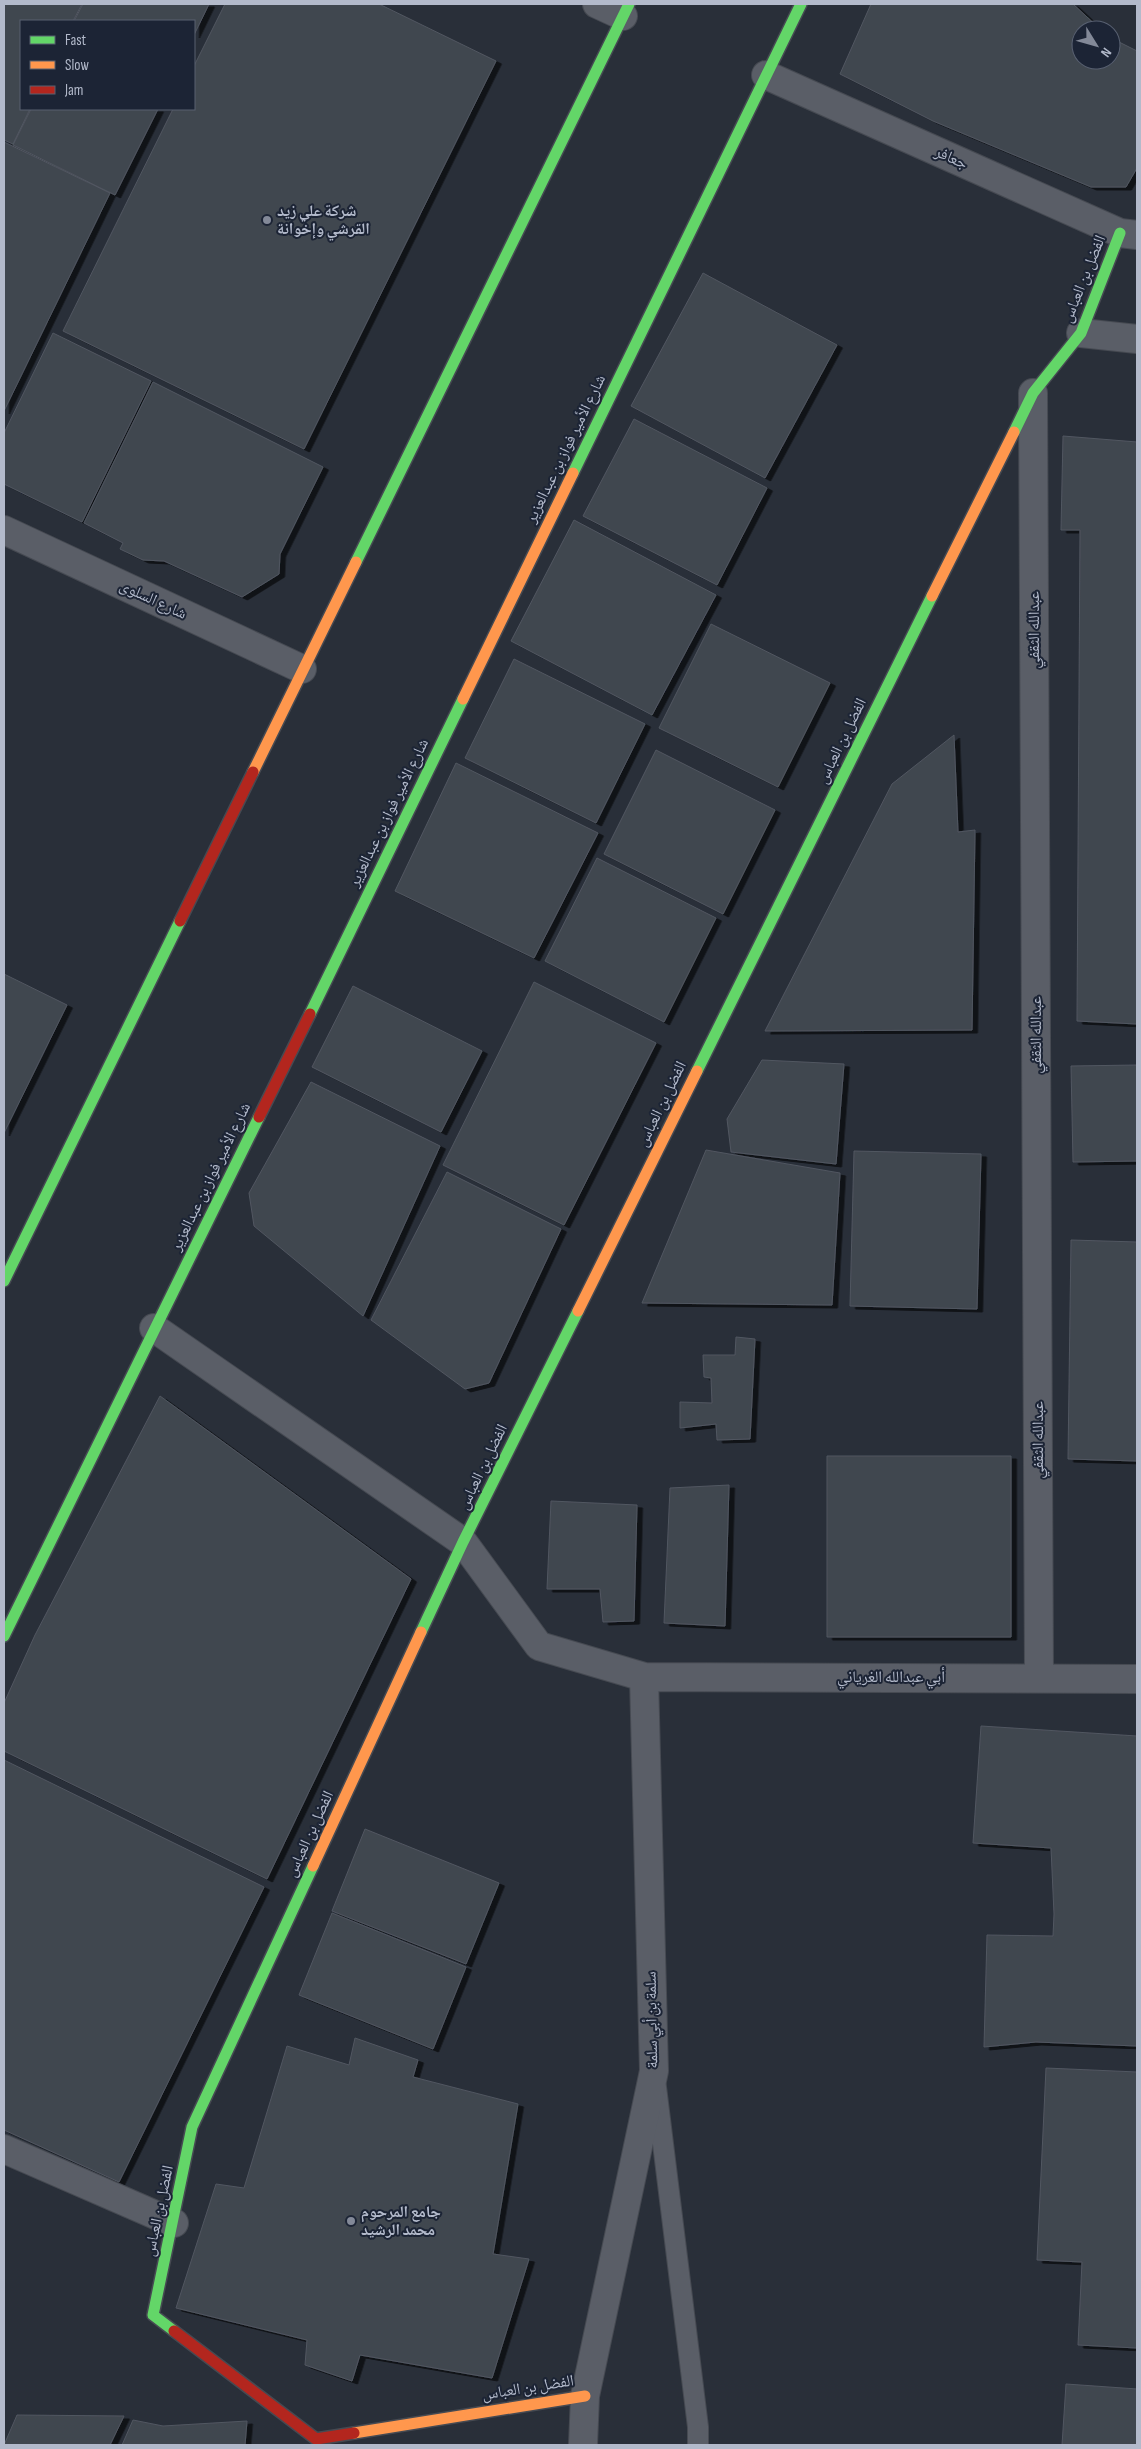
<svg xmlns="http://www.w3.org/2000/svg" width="1141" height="2449" font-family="'Sofia Sans Condensed','Noto Naskh Arabic',sans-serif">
<defs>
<filter id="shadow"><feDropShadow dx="5.5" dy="3" stdDeviation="0" flood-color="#0009"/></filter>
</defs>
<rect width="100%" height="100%" fill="#292f39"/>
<path fill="#41464f" stroke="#515761" filter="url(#shadow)" d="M 4,4 L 82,4 L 73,21 L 21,21 L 21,109 L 30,109 L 13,144 L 4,140 Z
M 83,4 L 209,4 L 194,35 L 194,21 L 74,21 Z
M 225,4 L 379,4 L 496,61 L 304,449 L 63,331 L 173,109 L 194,109 L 194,66 Z
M 871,4 L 1073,4 L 1101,30 L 1081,30 L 1081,60 L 1111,60 L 1111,38 L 1137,51 L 1137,168 L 1126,187 L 1091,187 L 933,121 L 840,74 Z
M 31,109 L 158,109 L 115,195 L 13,145 Z
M 4,142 L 110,193 L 4,411 Z
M 703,273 L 837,345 L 765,478 L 631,406 Z
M 53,333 L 151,381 L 82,522 L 4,484 L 4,433 Z
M 153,382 L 323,467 L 280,554 L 279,574 L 242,597 L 164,561 L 143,560 L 120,549 L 123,543 L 84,523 Z
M 634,419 L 767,488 L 717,585 L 583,516 Z
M 1063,436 L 1137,442 L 1137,1024 L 1077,1021 L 1080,530 L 1061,530 Z
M 574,520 L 716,595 L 652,715 L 511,641 Z
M 711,624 L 830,683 L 778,787 L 659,728 Z
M 514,659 L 645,724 L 596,823 L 465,758 Z
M 954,735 L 958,832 L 975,830 L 972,1030 L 765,1031 L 892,784 Z
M 656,750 L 775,810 L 723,914 L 604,854 Z
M 456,763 L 598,833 L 534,958 L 395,891 Z
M 597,858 L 716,918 L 664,1022 L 545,961 Z
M 4,974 L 67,1005 L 4,1133 Z
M 534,982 L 656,1043 L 564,1225 L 443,1165 Z
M 353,986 L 482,1051 L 441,1132 L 312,1067 Z
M 762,1060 L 844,1064 L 836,1164 L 731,1152 L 727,1119 Z
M 1137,1065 L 1137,1161 L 1073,1162 L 1071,1066 Z
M 311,1082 L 440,1146 L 363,1316 L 254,1226 L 249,1193 Z
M 706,1150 L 840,1173 L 832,1305 L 642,1303 Z
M 854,1151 L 981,1154 L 977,1309 L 850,1306 Z
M 447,1172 L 561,1229 L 489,1383 L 465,1389 L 371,1320 Z
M 1071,1240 L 1137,1242 L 1137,1461 L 1068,1459 Z
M 736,1337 L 755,1339 L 750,1439 L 717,1440 L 716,1424 L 680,1428 L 680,1402 L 712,1403 L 711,1378 L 704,1377 L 703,1355 L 735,1355 Z
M 160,1396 L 411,1579 L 267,1879 L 4,1751 L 4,1703 L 35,1635 Z
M 827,1456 L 1011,1456 L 1011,1637 L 827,1637 Z
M 729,1485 L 725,1626 L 664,1623 L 670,1488 Z
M 551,1501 L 637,1505 L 634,1621 L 603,1622 L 600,1589 L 547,1589 Z
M 981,1726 L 1137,1736 L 1137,2046 L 1036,2042 L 984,2047 L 987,1935 L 1053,1936 L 1054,1914 L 1051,1848 L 973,1843 Z
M 4,1760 L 264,1887 L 119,2182 L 4,2130 Z
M 365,1829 L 499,1883 L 466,1964 L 332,1911 Z
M 332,1913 L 466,1967 L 433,2049 L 299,1995 Z
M 355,2038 L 418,2060 L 413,2077 L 518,2104 L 493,2254 L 529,2259 L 492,2378 L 360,2355 L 352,2381 L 305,2365 L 307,2340 L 176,2308 L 216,2184 L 244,2188 L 287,2046 L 349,2065 Z
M 1046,2068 L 1137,2072 L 1137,2348 L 1078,2345 L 1082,2262 L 1037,2260 Z
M 1066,2384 L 1137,2389 L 1137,2445 L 1062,2445 Z
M 17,2415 L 124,2416 L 110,2445 L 4,2445 Z
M 133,2420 L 163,2426 L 247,2421 L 245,2445 L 122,2445 Z"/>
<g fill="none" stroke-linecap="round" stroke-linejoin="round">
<defs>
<path id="lane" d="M 656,2087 L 698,2427 L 698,2445"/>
<path id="street" d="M 597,4 L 623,16
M 766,75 L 1120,233 L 1137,235
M 1081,333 L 1137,339
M 1033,393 L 1039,1678
M 4,530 L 302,669
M 154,1328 L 463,1542 L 539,1646 L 644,1677 L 1137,1679
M 4,2149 L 174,2223
M 583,2445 L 585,2396 L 654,2071 L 644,1677"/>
<path id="fast" d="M 1014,432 L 1033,393 L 1081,333 L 1120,233
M 573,473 L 801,4
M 356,562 L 629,4
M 310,1014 L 463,699
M 697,1071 L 932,596
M 4,1281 L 180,921
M 421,1632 L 463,1542 L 578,1311
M 4,1636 L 259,1117
M 174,2331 L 153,2315 L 192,2127 L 313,1866"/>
<path id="slow" d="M 932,596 L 1014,432
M 463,699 L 573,473
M 253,772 L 356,562
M 578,1311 L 697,1071
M 313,1866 L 421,1632
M 354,2433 L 585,2396"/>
<path id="jam" d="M 180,921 L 253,772
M 259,1117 L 310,1014
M 174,2331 L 316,2439 L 354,2433"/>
</defs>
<use href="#lane" stroke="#464a52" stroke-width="22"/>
<use href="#street" stroke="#464a52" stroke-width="30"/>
<use href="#fast" stroke="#464a52" stroke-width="14"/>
<use href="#slow" stroke="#464a52" stroke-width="14"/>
<use href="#jam" stroke="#464a52" stroke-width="14"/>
<use href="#lane" stroke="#5a5e67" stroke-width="20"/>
<use href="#street" stroke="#5a5e67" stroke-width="28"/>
<use href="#fast" stroke="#63d668" stroke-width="11"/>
<use href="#slow" stroke="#ff974d" stroke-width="11"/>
<use href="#jam" stroke="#b3261e" stroke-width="11"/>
</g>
<g fill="#838998" stroke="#1c2435" stroke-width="2">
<circle cx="267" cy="220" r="5"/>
<circle cx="351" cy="2221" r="5"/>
</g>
<g text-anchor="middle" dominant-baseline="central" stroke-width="4" stroke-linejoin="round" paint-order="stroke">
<g font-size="16" fill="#b3bacb" stroke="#1c2435">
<text transform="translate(951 158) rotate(24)">جعافر</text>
<text transform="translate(1084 279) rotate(-68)">الفضل بن العباس</text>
<text transform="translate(566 449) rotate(-64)">شارع الأمير فواز بن عبدالعزير</text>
<text transform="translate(153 600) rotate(25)">شارع السلوى</text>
<text transform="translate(1034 630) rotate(-90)">عبدالله الثقفي</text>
<text transform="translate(842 741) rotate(-64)">الفضل بن العباس</text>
<text transform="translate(389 813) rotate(-64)">شارع الأمير فواز بن عبدالعزير</text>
<text transform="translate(1036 1035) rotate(-90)">عبدالله الثقفي</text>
<text transform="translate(662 1104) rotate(-64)">الفضل بن العباس</text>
<text transform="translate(211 1177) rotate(-64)">شارع الأمير فواز بن عبدالعزير</text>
<text transform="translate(1038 1440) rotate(-90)">عبدالله الثقفي</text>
<text transform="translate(483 1467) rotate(-64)">الفضل بن العباس</text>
<text x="891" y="1677">أبي عبدالله الغرياني</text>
<text transform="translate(310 1834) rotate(-65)">الفضل بن العباس</text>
<text transform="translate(652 2020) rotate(-91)">سلمة بن أبي سلمة</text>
<text transform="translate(159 2211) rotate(-78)">الفضل بن العباس</text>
<text transform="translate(528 2388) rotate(-9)">الفضل بن العباس</text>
</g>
<g font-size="16" font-weight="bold" fill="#b3bacb" stroke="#1c2435" text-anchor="start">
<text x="277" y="211">شركة علي زيد<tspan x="277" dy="18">القرشي وإخوانة</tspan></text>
<text x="361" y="2212">جامع المرحوم<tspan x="361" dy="18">محمد الرشيد</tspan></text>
</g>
</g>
<rect width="1141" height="2449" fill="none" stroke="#b3bacb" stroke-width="10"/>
<rect x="20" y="20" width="175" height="90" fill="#1c2435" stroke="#586071"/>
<rect x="30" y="36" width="25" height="8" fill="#63d668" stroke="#586071"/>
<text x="65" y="45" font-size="15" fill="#b3bacb">Fast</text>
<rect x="30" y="61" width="25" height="8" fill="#ff974d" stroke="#586071"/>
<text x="65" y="70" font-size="15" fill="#b3bacb">Slow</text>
<rect x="30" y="86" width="25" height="8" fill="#b3261e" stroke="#586071"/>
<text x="65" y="95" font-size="15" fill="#b3bacb">Jam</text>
<g transform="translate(1096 45) rotate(127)"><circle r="24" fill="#1c2435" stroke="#586071"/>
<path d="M0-4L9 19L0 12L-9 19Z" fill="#838998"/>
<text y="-8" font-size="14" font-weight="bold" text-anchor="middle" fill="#b3bacb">N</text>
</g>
</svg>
